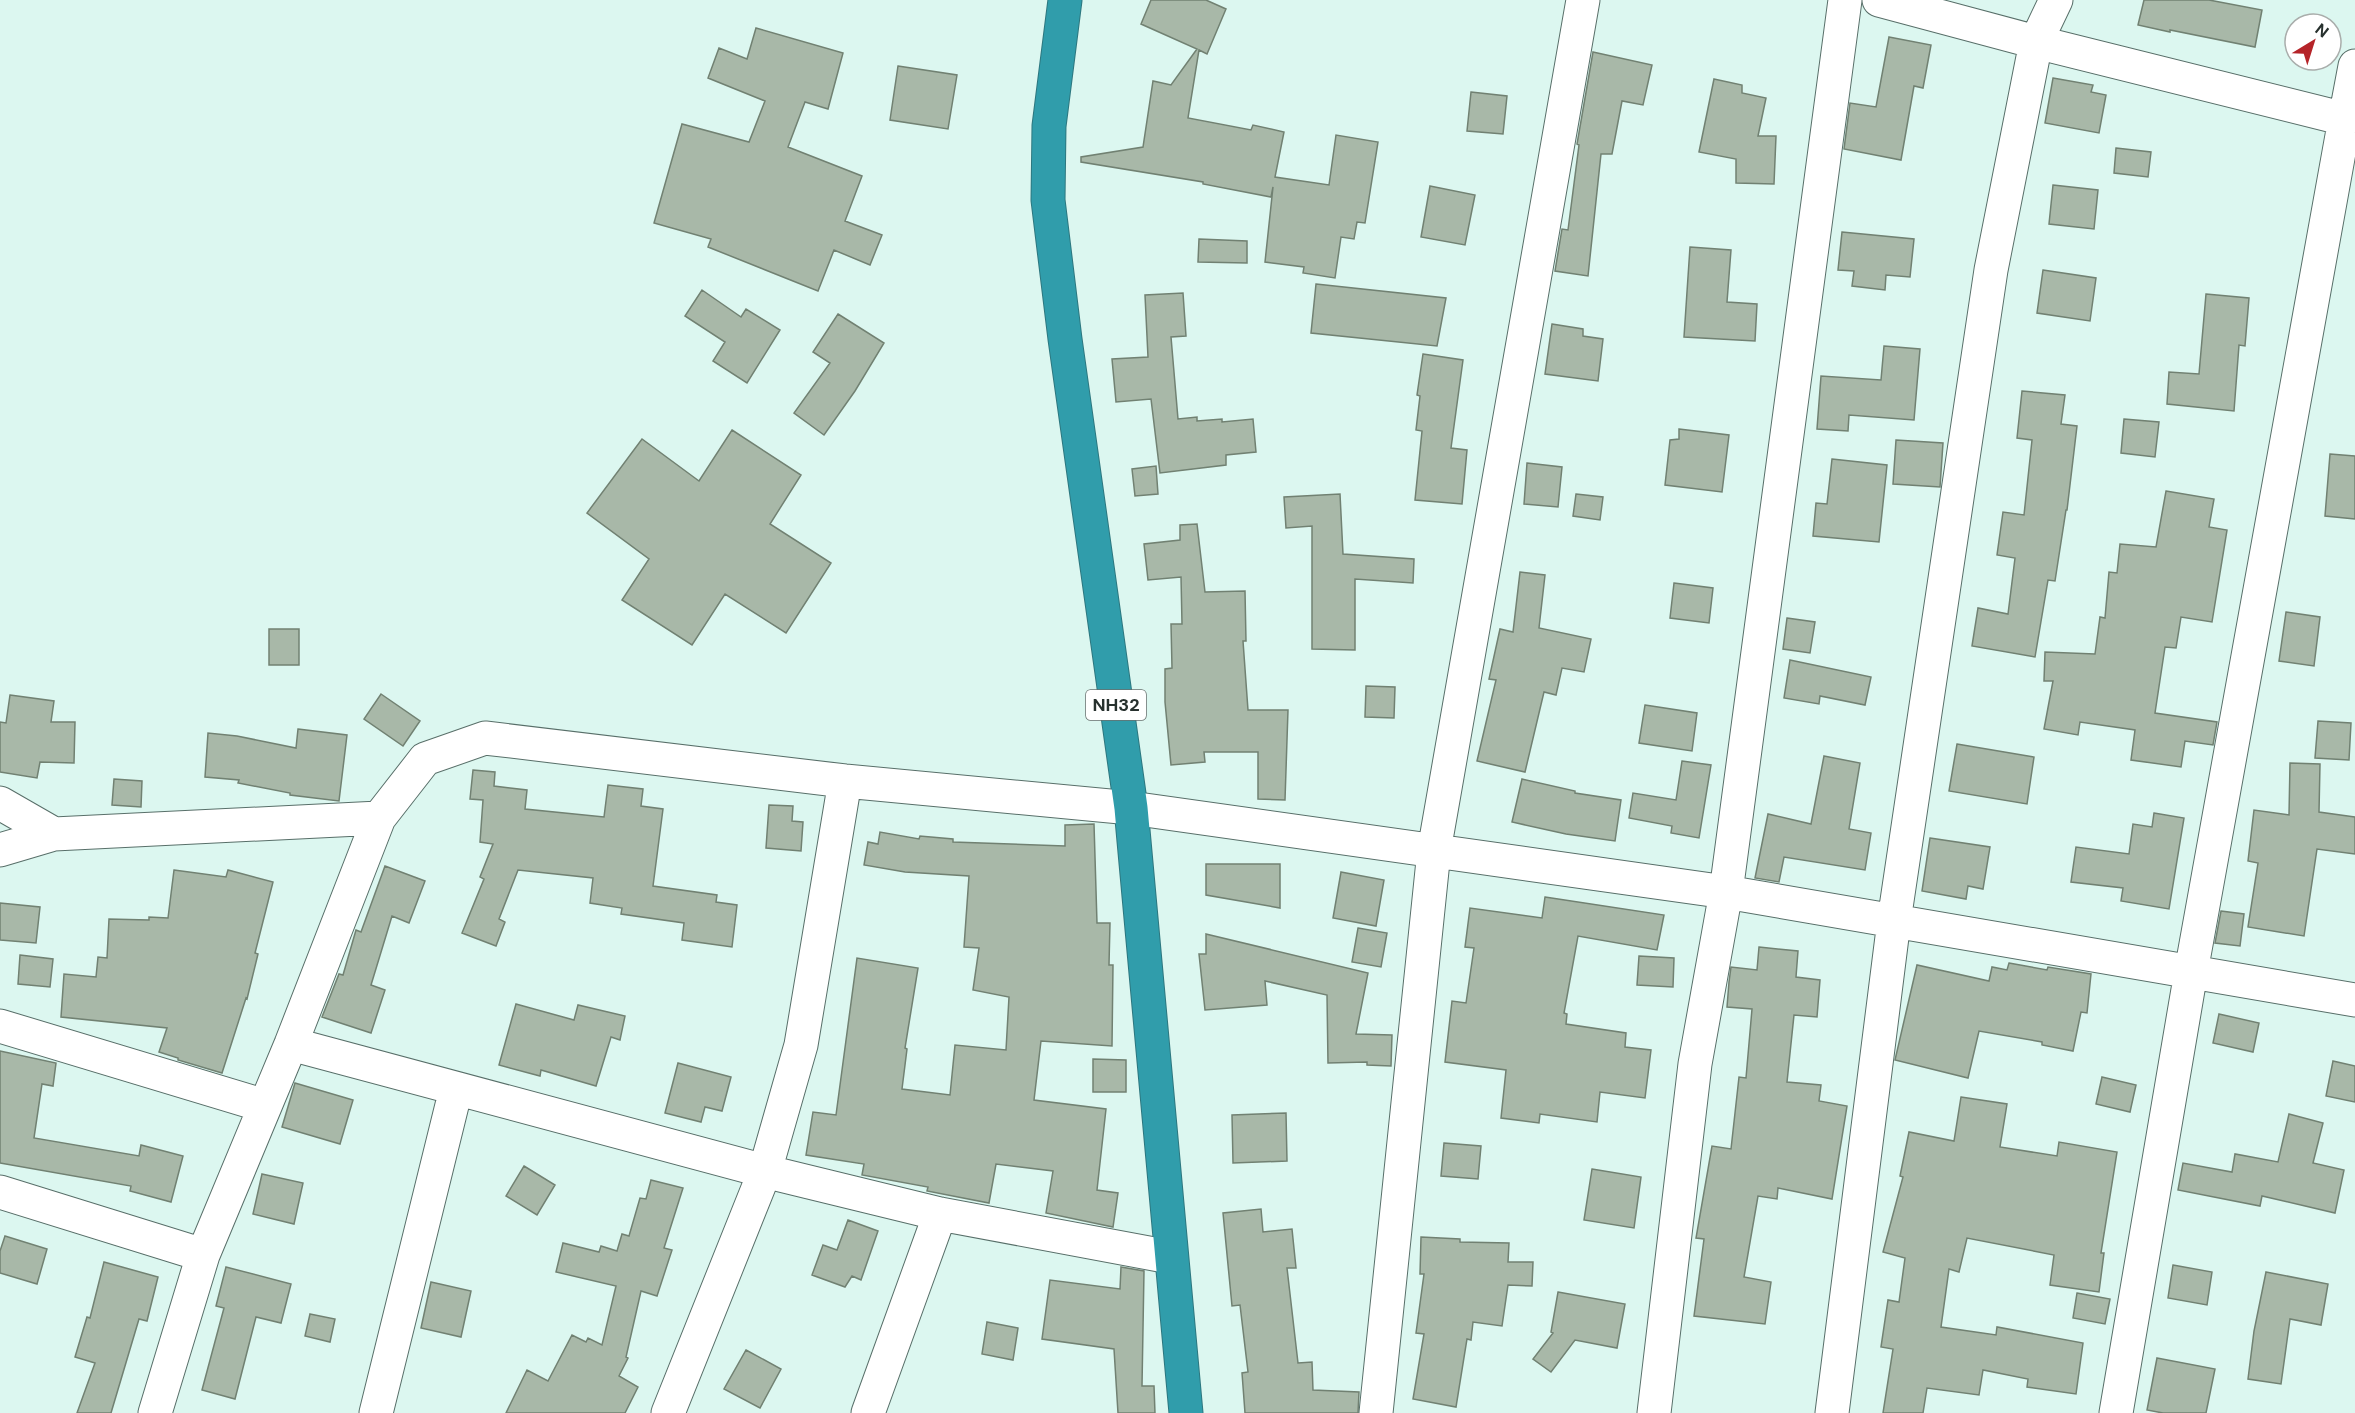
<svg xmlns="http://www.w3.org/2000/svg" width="2355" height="1413" font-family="'DM Sans',sans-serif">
<rect width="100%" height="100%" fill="#dcf7f0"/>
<path fill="#a8b8a8" stroke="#718172" stroke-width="1.5" d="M 1151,0 L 1206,0 L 1226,9 L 1207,54 L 1199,50 L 1188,118 L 1251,130 L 1253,125 L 1284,132 L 1275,177 L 1329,185 L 1336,135 L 1378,142 L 1365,223 L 1357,222 L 1354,239 L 1341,237 L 1335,278 L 1303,273 L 1304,267 L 1265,262 L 1273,187 L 1271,197 L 1203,184 L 1203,182 L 1081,162 L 1081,157 L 1143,147 L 1153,81 L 1171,85 L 1197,49 L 1141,24 Z
M 2144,0 L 2209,0 L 2262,10 L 2255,47 L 2170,30 L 2170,32 L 2138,25 Z
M 756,28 L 843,53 L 828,109 L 805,102 L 788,147 L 862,176 L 845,221 L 882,235 L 870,265 L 834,250 L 818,291 L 708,247 L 711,239 L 654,223 L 682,124 L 749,142 L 765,101 L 708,78 L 719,48 L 747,59 Z
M 1889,37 L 1931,45 L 1923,88 L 1914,86 L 1901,160 L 1844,149 L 1850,103 L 1876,107 Z
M 1593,52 L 1652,65 L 1643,105 L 1622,101 L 1612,154 L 1601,154 L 1588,276 L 1555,271 L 1562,229 L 1568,230 L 1579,145 L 1577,144 Z
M 898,66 L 957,75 L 948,129 L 890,120 Z
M 2053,78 L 2093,85 L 2091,92 L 2106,95 L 2099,133 L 2045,123 Z
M 1714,79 L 1742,85 L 1742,93 L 1766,98 L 1758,136 L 1776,136 L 1774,184 L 1736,183 L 1736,159 L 1699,152 Z
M 1471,92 L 1507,96 L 1503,134 L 1467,131 Z
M 2116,148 L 2151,152 L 2148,177 L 2114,173 Z
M 2053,185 L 2098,190 L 2094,229 L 2049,224 Z
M 1430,186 L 1475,195 L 1465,245 L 1421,237 Z
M 1842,232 L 1914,239 L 1910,277 L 1886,275 L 1885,290 L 1852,286 L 1854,271 L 1838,270 Z
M 1199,239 L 1247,241 L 1247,263 L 1198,262 Z
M 1690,247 L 1731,250 L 1727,302 L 1757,304 L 1755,341 L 1684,337 Z
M 2043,270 L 2096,278 L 2090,321 L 2037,313 Z
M 1316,284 L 1446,298 L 1437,346 L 1311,333 Z
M 702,290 L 741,317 L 746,309 L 780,330 L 747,383 L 713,361 L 725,342 L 685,316 Z
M 1183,293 L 1186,336 L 1171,337 L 1178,419 L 1197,417 L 1197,421 L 1222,419 L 1222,422 L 1253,419 L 1256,452 L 1226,455 L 1226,465 L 1160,473 L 1151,399 L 1116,402 L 1112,359 L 1148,357 L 1145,295 Z
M 2206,294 L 2249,298 L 2245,346 L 2239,345 L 2234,411 L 2167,404 L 2169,372 L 2199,374 Z
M 838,314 L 884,343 L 855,391 L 824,435 L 794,413 L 830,363 L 813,352 Z
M 1552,324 L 1583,329 L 1583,336 L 1603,339 L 1598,381 L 1545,374 Z
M 1884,346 L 1920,349 L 1914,420 L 1849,415 L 1848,431 L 1817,429 L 1821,376 L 1881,380 Z
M 1423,354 L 1463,360 L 1451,448 L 1467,450 L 1462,504 L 1415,500 L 1422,431 L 1416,430 L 1420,396 L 1417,395 Z
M 2022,391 L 2065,395 L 2061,424 L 2077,426 L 2067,510 L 2066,510 L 2055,581 L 2048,580 L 2035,657 L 1972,646 L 1978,608 L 2008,614 L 2015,558 L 1997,555 L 2003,512 L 2024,515 L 2032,440 L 2017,438 Z
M 2124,419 L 2159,422 L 2155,457 L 2121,453 Z
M 1679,429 L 1729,435 L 1722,492 L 1665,485 L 1670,440 L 1679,439 Z
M 732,430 L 801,475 L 770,524 L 831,563 L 786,633 L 725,594 L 692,645 L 622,600 L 649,559 L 587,513 L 642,439 L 699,481 Z
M 1896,440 L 1943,443 L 1940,487 L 1893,484 Z
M 2330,454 L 2355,456 L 2355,519 L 2325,516 Z
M 1832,459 L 1887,465 L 1879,542 L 1813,536 L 1816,503 L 1827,504 Z
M 1527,463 L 1562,467 L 1558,507 L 1524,504 Z
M 1156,466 L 1158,494 L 1135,496 L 1132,469 Z
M 2166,491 L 2214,499 L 2209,527 L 2227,530 L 2212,622 L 2181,617 L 2176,648 L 2165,647 L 2155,713 L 2217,722 L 2213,745 L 2185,741 L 2181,767 L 2131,760 L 2135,730 L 2080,722 L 2078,735 L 2044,729 L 2053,681 L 2044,681 L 2045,652 L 2095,654 L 2100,617 L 2105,618 L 2109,572 L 2117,573 L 2120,544 L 2156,547 Z
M 1340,494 L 1343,554 L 1414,559 L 1413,583 L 1355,579 L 1355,650 L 1312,649 L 1312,526 L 1286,528 L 1284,497 Z
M 1576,494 L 1603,497 L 1600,520 L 1573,516 Z
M 1197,524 L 1205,592 L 1245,591 L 1246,641 L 1243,641 L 1248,710 L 1288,710 L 1285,800 L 1258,799 L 1258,752 L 1204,752 L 1205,762 L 1171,765 L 1165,702 L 1165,669 L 1172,668 L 1171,624 L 1182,624 L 1181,577 L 1148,580 L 1144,544 L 1180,540 L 1180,525 Z
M 1520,572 L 1545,575 L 1539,628 L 1591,639 L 1584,672 L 1562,668 L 1556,695 L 1544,692 L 1525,772 L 1477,761 L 1496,680 L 1489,679 L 1500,629 L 1513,632 Z
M 1674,583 L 1713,588 L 1709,623 L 1670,618 Z
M 2286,612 L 2320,617 L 2314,666 L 2279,661 Z
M 1787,618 L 1815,622 L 1810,653 L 1783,649 Z
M 269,629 L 299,629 L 299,665 L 269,665 Z
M 1790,660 L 1871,677 L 1865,705 L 1820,696 L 1819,704 L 1784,698 Z
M 1366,686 L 1395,687 L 1394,718 L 1365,717 Z
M 381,694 L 420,721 L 403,746 L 364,719 Z
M 10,695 L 54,701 L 51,722 L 75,722 L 74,763 L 40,762 L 37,778 L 0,772 L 0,722 L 6,723 Z
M 1645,705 L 1697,713 L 1692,751 L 1639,743 Z
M 2318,721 L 2351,723 L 2349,760 L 2315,758 Z
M 298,729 L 347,735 L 339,801 L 290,795 L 290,793 L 238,783 L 239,780 L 205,777 L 208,733 L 237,736 L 296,748 Z
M 1957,744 L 2034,757 L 2027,804 L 1949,791 Z
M 1824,756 L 1860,763 L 1849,829 L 1871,833 L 1865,870 L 1784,857 L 1779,882 L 1755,878 L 1768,814 L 1811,824 Z
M 1682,761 L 1711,765 L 1699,838 L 1671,833 L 1672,826 L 1629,818 L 1633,793 L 1676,800 Z
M 2290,763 L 2320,764 L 2319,812 L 2355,817 L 2355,854 L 2317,849 L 2304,936 L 2248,927 L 2258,863 L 2248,861 L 2254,810 L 2289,815 Z
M 473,770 L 495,772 L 494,786 L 527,790 L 525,809 L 604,817 L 608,785 L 643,789 L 641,806 L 663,809 L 653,886 L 717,895 L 716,902 L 737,905 L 732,947 L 682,940 L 684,923 L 621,914 L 622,908 L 590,903 L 593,878 L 518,870 L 499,919 L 505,922 L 496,946 L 462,933 L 484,879 L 480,877 L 493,844 L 480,842 L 483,800 L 470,799 Z
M 114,779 L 142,781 L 141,807 L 112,805 Z
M 1522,779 L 1575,791 L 1575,793 L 1621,800 L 1615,841 L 1566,834 L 1512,822 Z
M 769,805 L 793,806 L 792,821 L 803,822 L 801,851 L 766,848 Z
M 2154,813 L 2184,818 L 2169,909 L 2121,901 L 2123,888 L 2071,882 L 2076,847 L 2129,854 L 2133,824 L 2152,827 Z
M 1094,824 L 1097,923 L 1110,923 L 1109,965 L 1113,965 L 1112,1046 L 1041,1041 L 1034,1100 L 1106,1109 L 1097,1190 L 1118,1193 L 1113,1227 L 1046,1213 L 1053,1171 L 996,1164 L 989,1203 L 927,1191 L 928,1187 L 862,1175 L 864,1164 L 806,1155 L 813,1112 L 836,1115 L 857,958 L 918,968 L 905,1048 L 907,1049 L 902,1089 L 950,1095 L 955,1045 L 1006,1050 L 1009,997 L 973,990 L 979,948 L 964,947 L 969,876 L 905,872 L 864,865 L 868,842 L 878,844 L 880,832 L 919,839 L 920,836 L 953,839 L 953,842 L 1065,846 L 1065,825 Z
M 1930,838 L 1990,847 L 1983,889 L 1968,886 L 1966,899 L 1922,891 Z
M 1206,864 L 1280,864 L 1280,908 L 1206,895 Z
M 385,866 L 425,881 L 409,923 L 392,916 L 371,985 L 385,990 L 371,1033 L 322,1017 L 339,974 L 343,975 L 356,930 L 361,932 Z
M 174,870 L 226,877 L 228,870 L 273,882 L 255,953 L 258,954 L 247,999 L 246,998 L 222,1073 L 178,1060 L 178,1058 L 159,1052 L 167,1028 L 61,1017 L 64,974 L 96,977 L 98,957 L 107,958 L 109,919 L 149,920 L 149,917 L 168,918 Z
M 1341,872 L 1384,880 L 1376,926 L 1333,918 Z
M 1545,897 L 1664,915 L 1657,950 L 1578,936 L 1564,1013 L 1567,1014 L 1566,1024 L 1626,1033 L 1625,1047 L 1651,1050 L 1645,1098 L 1600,1092 L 1597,1122 L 1540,1114 L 1539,1123 L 1501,1118 L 1506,1070 L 1445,1062 L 1452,1001 L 1466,1003 L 1474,948 L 1465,947 L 1470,908 L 1542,918 Z
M 0,903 L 40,907 L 36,943 L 0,940 Z
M 2221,911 L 2244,914 L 2240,946 L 2215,943 Z
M 1358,928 L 1387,933 L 1381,967 L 1352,962 Z
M 1206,934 L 1368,973 L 1356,1034 L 1392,1035 L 1391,1066 L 1367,1065 L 1367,1062 L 1328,1063 L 1327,995 L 1265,981 L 1267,1005 L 1205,1010 L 1199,954 L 1206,954 Z
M 1759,947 L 1798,951 L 1796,977 L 1820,980 L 1817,1017 L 1794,1015 L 1787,1082 L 1821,1085 L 1819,1101 L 1847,1106 L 1832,1199 L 1778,1188 L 1777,1199 L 1758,1196 L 1744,1277 L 1771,1282 L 1765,1324 L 1694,1316 L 1704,1239 L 1696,1238 L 1712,1146 L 1731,1149 L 1739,1077 L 1746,1078 L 1752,1009 L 1727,1007 L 1729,982 L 1731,967 L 1757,970 Z
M 20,955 L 53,959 L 50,987 L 18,984 Z
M 1639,956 L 1674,958 L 1673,987 L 1637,985 Z
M 2009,963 L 2047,970 L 2048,967 L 2091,974 L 2087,1013 L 2081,1012 L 2073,1051 L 2042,1045 L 2042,1042 L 1979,1031 L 1968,1078 L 1895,1060 L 1917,965 L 1989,981 L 1992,967 L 2007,970 Z
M 516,1004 L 574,1020 L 578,1005 L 625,1016 L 620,1040 L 611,1037 L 596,1086 L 541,1070 L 540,1076 L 499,1065 Z
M 2219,1014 L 2259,1023 L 2253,1052 L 2213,1043 Z
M 0,1051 L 56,1063 L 53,1086 L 42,1084 L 34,1138 L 139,1156 L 141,1145 L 183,1156 L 171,1202 L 130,1191 L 131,1186 L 0,1163 Z
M 1093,1059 L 1126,1060 L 1126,1092 L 1093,1092 Z
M 2333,1061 L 2355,1066 L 2355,1102 L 2326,1096 Z
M 678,1063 L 731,1077 L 722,1111 L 705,1107 L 701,1122 L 665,1113 Z
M 2102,1077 L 2136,1085 L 2130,1112 L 2096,1104 Z
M 295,1083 L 353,1100 L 340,1144 L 282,1127 Z
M 1961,1097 L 2007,1104 L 2000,1147 L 2057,1156 L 2059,1142 L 2117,1152 L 2101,1253 L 2104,1253 L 2099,1292 L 2050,1285 L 2054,1255 L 1967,1238 L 1959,1272 L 1949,1269 L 1941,1327 L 1996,1335 L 1997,1327 L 2083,1343 L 2076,1394 L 2027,1387 L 2028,1379 L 1983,1370 L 1979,1395 L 1927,1388 L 1923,1413 L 1883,1413 L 1893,1349 L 1881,1347 L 1888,1300 L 1899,1302 L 1905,1258 L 1883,1252 L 1903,1177 L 1900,1176 L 1909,1132 L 1954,1141 Z
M 1286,1113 L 1287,1161 L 1233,1163 L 1232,1115 Z
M 2289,1114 L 2323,1123 L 2313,1163 L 2344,1170 L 2335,1213 L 2262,1196 L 2260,1206 L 2178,1190 L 2183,1163 L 2232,1172 L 2235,1154 L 2278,1162 Z
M 1444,1143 L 1481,1146 L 1478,1179 L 1441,1176 Z
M 524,1166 L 555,1185 L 537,1215 L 506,1196 Z
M 1592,1169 L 1641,1177 L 1634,1228 L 1584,1220 Z
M 262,1174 L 303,1183 L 294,1224 L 253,1214 Z
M 651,1180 L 683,1188 L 664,1248 L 672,1250 L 657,1296 L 641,1291 L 626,1357 L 628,1358 L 619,1376 L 638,1387 L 625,1413 L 506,1413 L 527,1370 L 548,1381 L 572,1335 L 586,1342 L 588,1338 L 602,1345 L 616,1286 L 556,1272 L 563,1243 L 599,1252 L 601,1246 L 617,1251 L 622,1234 L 629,1236 L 640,1198 L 646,1199 Z
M 1261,1209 L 1263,1232 L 1292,1229 L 1296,1268 L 1287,1268 L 1298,1363 L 1312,1362 L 1313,1390 L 1359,1392 L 1358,1413 L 1245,1413 L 1242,1373 L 1248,1372 L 1240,1305 L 1232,1306 L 1223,1213 Z
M 848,1220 L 878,1231 L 861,1280 L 852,1276 L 845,1287 L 812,1275 L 823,1245 L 837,1250 Z
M 5,1236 L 47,1249 L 37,1284 L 0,1273 L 0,1251 Z
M 1421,1237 L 1460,1239 L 1460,1242 L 1509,1243 L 1508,1262 L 1533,1262 L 1532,1286 L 1508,1285 L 1502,1326 L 1473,1322 L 1471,1340 L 1467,1339 L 1456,1407 L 1413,1399 L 1424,1334 L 1416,1333 L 1424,1274 L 1420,1274 Z
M 104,1262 L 158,1277 L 147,1321 L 139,1319 L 111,1413 L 77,1413 L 95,1363 L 75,1357 L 87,1317 L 90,1318 Z
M 2173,1265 L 2212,1272 L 2207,1305 L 2168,1298 Z
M 226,1267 L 291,1284 L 281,1323 L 256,1317 L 235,1399 L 202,1390 L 224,1308 L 216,1306 Z
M 1121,1267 L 1144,1271 L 1142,1386 L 1154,1386 L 1155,1413 L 1118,1413 L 1114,1349 L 1042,1339 L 1050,1280 L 1120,1289 Z
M 2266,1272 L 2328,1284 L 2321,1325 L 2290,1319 L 2281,1384 L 2248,1379 L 2254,1331 Z
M 431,1282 L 471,1291 L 461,1337 L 421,1328 Z
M 1558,1292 L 1625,1304 L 1617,1348 L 1575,1340 L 1551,1372 L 1533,1359 L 1553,1333 L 1551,1332 Z
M 2077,1293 L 2110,1299 L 2105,1324 L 2073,1318 Z
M 310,1314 L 335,1319 L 330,1342 L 305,1336 Z
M 987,1322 L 1018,1328 L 1013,1360 L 982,1354 Z
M 746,1350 L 781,1369 L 760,1408 L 724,1389 Z
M 2157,1358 L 2215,1369 L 2206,1413 L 2163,1413 L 2147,1410 Z"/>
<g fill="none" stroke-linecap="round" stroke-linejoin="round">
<defs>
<path id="minor" d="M 1879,0 L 2036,42 L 2345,119 L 2191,972 L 2116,1413
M 2345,119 L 2355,66
M 0,803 L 54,834
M 0,850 L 54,834 L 379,818
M 0,1026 L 265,1106
M 291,1044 L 772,1173 L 940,1214 L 1170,1257
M 0,1192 L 203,1255
M 155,1413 L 203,1255 L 291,1044 L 379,818 L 425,759 L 485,738 L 845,781 L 1131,808 L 1726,892 L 2355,1000
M 376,1413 L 456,1089
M 668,1413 L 765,1171 L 801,1045 L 845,781
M 868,1413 L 940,1214
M 1376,1413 L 1434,851 L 1583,0
M 1654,1413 L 1695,1064 L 1726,892 L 1845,0
M 1832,1413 L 1894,921 L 1991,270 L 2036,42 L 2056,0"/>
<path id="highway" d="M 1065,0 L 1049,126 L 1048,200 L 1065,339 L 1131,808 L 1186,1413"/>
</defs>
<use href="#minor" stroke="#586f69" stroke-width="35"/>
<use href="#highway" stroke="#2d777f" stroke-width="35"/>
<use href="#minor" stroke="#fff" stroke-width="33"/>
<use href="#highway" stroke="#309dab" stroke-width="33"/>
</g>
<g text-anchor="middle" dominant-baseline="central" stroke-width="4.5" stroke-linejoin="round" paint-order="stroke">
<rect fill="#fff" stroke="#686f6d" stroke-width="1.5" x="1086" y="690" width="60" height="30" rx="4.5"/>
<g font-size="18" font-weight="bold" fill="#27312e">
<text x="1116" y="705">NH32</text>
</g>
</g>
<g transform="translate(2313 42) rotate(38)"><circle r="28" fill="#ffffff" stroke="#a9adab" stroke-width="1.5"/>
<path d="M0-4.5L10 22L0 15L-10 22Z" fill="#b52429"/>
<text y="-9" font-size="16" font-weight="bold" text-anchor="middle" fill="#27312e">N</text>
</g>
</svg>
